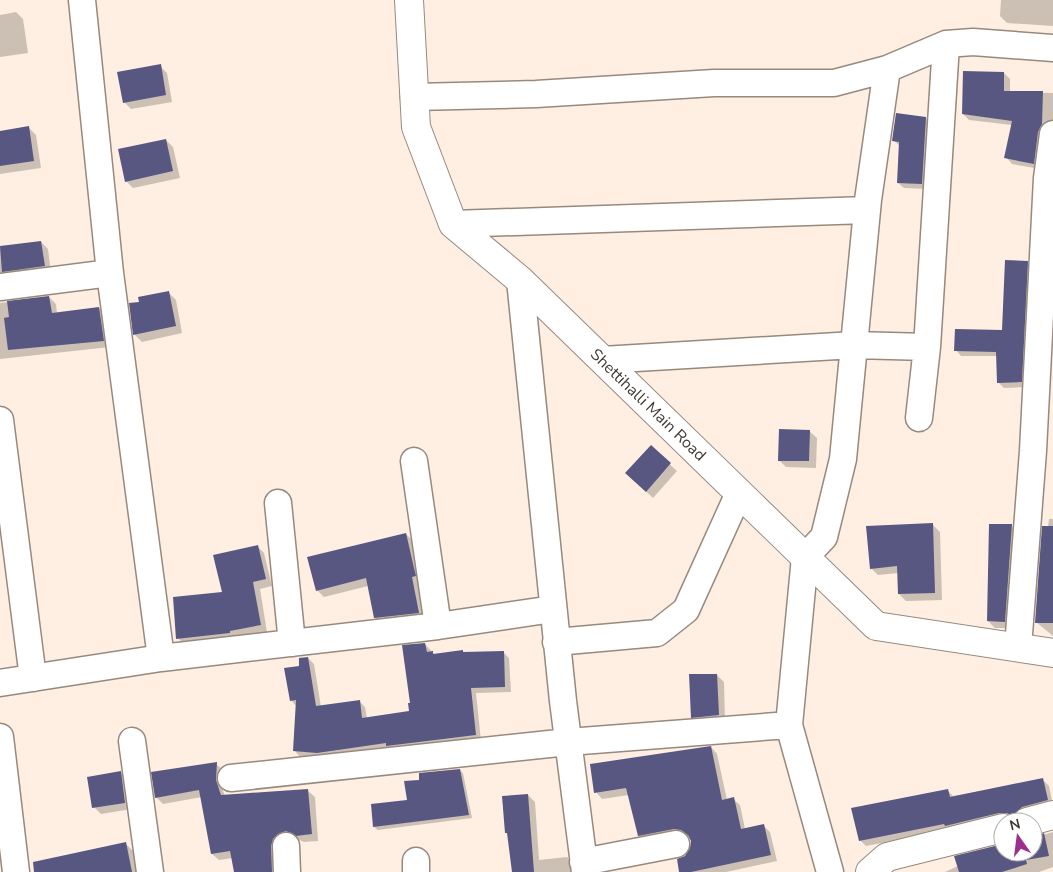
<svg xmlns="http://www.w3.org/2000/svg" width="1053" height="872" font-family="'Nunito Sans',sans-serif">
<rect width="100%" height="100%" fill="#ffefe2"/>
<path fill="#0003" d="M 1001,0 L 1053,0 L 1053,26 L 1007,23 L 1000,16 Z
M 16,12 L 23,19 L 28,53 L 0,57 L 0,15 Z
M 160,66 L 167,73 L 172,102 L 131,109 L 124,102 Z
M 1004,73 L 1010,79 L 1010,92 L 1053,93 L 1053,127 L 1040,169 L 1012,164 L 1006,157 L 1012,125 L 969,120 L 963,114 Z
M 926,118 L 932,124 L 927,189 L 904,188 L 898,183 L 900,146 L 893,140 Z
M 29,128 L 36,135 L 41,168 L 0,174 L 0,132 Z
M 166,140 L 173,147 L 180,178 L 133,188 L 126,181 Z
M 41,242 L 48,249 L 51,273 L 0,281 L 0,248 Z
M 1027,262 L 1033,268 L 1027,387 L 1004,388 L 998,382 L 998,356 L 961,356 L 956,350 L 1003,331 Z
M 169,293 L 176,300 L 182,333 L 142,342 L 135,335 L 140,303 Z
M 49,297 L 56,304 L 57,314 L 99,308 L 106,316 L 110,347 L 0,359 L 0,303 Z
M 809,431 L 817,438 L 816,468 L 786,467 L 779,460 Z
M 651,447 L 677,471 L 653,498 L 634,480 Z
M 1049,519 L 1053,519 L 1053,636 L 1036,622 Z
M 933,525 L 940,532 L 942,600 L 906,601 L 899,594 L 898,573 L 878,575 L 871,568 Z
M 1012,526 L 1019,533 L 1012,628 L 995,628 L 988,621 Z
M 406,534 L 413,541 L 426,620 L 382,625 L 375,618 L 368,586 L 324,597 L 317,590 Z
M 257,546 L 264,553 L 272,586 L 260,589 L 267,632 L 185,645 L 178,638 L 223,593 Z
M 425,644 L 435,655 L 463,651 L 464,653 L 503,652 L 509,658 L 511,692 L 476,693 L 481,741 L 324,758 L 300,757 L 295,751 L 297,707 L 291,700 L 300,667 L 308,658 L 314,664 L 321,707 L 359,701 L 365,707 L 367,719 L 410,712 Z
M 717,675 L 724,682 L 725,722 L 699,724 L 692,717 Z
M 711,747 L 717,754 L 727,800 L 733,799 L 740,805 L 745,829 L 764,826 L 770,832 L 777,861 L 726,872 L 680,872 L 691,850 L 692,841 L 689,836 L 681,835 L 645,842 L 639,836 L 629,795 L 602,799 L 596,792 Z
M 216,764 L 223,770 L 222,788 L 225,796 L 308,791 L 315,797 L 318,841 L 304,842 L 293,837 L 278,872 L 235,872 L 233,858 L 219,860 L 212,854 L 202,797 L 163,804 L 156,797 Z
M 460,770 L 463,773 L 472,818 L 378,830 L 374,827 L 408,801 L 421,781 Z
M 120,772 L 127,779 L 132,809 L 101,814 L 94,807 Z
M 1043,780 L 1049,786 L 1053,806 L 1019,821 L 1006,818 L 866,846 L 860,840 L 948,791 L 953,796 Z
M 528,795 L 535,802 L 539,860 L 567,857 L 574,864 L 576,872 L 512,872 Z
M 1053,832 L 1053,867 L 1039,872 L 945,872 L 1003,845 L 1003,852 L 1033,852 L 1033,838 Z
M 126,844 L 133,851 L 137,872 L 76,872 Z"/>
<path fill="#585782" d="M 161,64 L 166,95 L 123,103 L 117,72 Z
M 963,71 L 1004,72 L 1004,91 L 1043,91 L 1042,124 L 1038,132 L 1034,164 L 1004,158 L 1012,121 L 962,114 Z
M 896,113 L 926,117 L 922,184 L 897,183 L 899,142 L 892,141 Z
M 29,126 L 34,161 L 0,166 L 0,131 Z
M 166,139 L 173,171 L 125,182 L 118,149 Z
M 41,241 L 45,266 L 2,272 L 0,246 Z
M 1005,260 L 1028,261 L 1022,382 L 997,383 L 996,352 L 954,351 L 955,329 L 1002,330 Z
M 169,291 L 176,326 L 133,335 L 129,303 L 139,302 L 138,297 Z
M 49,296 L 52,313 L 99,307 L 104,341 L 8,350 L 4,318 L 9,317 L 7,301 Z
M 779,429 L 810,430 L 809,461 L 778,461 Z
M 651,445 L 671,463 L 646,492 L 625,473 Z
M 933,523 L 935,593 L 898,594 L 897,566 L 870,569 L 866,526 Z
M 989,524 L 1012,524 L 1005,622 L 987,621 Z
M 1042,526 L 1053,526 L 1053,623 L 1035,623 Z
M 406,533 L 414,568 L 416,576 L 412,577 L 419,613 L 374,618 L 366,578 L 316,591 L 307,557 Z
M 258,545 L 266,579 L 253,582 L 261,625 L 230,631 L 230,633 L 176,639 L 173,597 L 222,592 L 213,555 Z
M 425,643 L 427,652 L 433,651 L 433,654 L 463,650 L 463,652 L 504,651 L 505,687 L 471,688 L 476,735 L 386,746 L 386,743 L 317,753 L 293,751 L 296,700 L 290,701 L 284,668 L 299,666 L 299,658 L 308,657 L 316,706 L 360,700 L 362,718 L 409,711 L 408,703 L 410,703 L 402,645 Z
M 689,674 L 717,674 L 719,715 L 691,718 Z
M 711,746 L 722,800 L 734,797 L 741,829 L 764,824 L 771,855 L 691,872 L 679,872 L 677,859 L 685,856 L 690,848 L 691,841 L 688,835 L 681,830 L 674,829 L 638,836 L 626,788 L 594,793 L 590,764 Z
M 217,762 L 216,780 L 221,795 L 308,789 L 312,834 L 296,836 L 286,831 L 278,834 L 273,839 L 271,846 L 272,872 L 234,872 L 227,835 L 230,851 L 211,854 L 199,790 L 155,798 L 151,772 Z
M 460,769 L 469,815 L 373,827 L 371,804 L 407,800 L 404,781 L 419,780 L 419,773 Z
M 121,771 L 125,803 L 92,808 L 87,777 Z
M 1043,778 L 1048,800 L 1022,807 L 1013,816 L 1007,813 L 999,813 L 945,826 L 944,824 L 859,841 L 851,808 L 948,789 L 950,797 Z
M 528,794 L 534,872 L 512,872 L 507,833 L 505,833 L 502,796 Z
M 1044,833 L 1049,856 L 1026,860 L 1027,864 L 1002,872 L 959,872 L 954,856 L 1003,844 L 1003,852 L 1033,852 L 1033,837 Z
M 126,842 L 132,872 L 34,872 L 33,862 Z"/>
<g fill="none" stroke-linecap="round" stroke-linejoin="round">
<defs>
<path id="minor" d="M 82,0 L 110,273 L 161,658
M 414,97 L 536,94 L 714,83 L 834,83 L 887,69 L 946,44 L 973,42 L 1053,48
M 453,224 L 867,210
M 520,280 L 563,701 L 585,872
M 0,287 L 110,273
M 602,360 L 854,345 L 927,347
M 919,418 L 927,347 L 946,44
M 0,420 L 33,678
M 414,461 L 438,626
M 278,503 L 292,643
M 556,642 L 657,633 L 686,610 L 739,493
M 1018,647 L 1033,451 L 1047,178 L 1053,134
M 0,683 L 161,658 L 438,626 L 553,609
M 789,725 L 805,557 L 824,537 L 843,459 L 868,200 L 887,69
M 0,737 L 16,872
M 132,741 L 150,872
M 231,778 L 568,742 L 789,725 L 830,872
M 286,846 L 287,872
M 416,861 L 416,872
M 583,862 L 676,844"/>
<path id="tertiary" d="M 409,0 L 416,127 L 453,224 L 520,280 L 876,626 L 1053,653
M 1027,822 L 1053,815
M 870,872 L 887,857 L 1003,828"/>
</defs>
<use href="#minor" stroke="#97897d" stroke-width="29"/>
<use href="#tertiary" stroke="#97897d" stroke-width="30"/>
<use href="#minor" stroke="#fff" stroke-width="26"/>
<use href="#tertiary" stroke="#fff" stroke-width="28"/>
</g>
<g text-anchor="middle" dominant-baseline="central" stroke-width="5" stroke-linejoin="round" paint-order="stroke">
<g font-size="16" fill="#3e3833" stroke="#fff">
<text transform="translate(648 405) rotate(44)">Shettihalli Main Road</text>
</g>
</g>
<g transform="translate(1018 837) rotate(346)"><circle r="24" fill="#ffffff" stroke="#b2afad"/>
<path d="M0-4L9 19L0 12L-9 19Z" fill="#9a2f90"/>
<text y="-8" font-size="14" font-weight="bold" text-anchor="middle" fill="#3e3833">N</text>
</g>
</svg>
